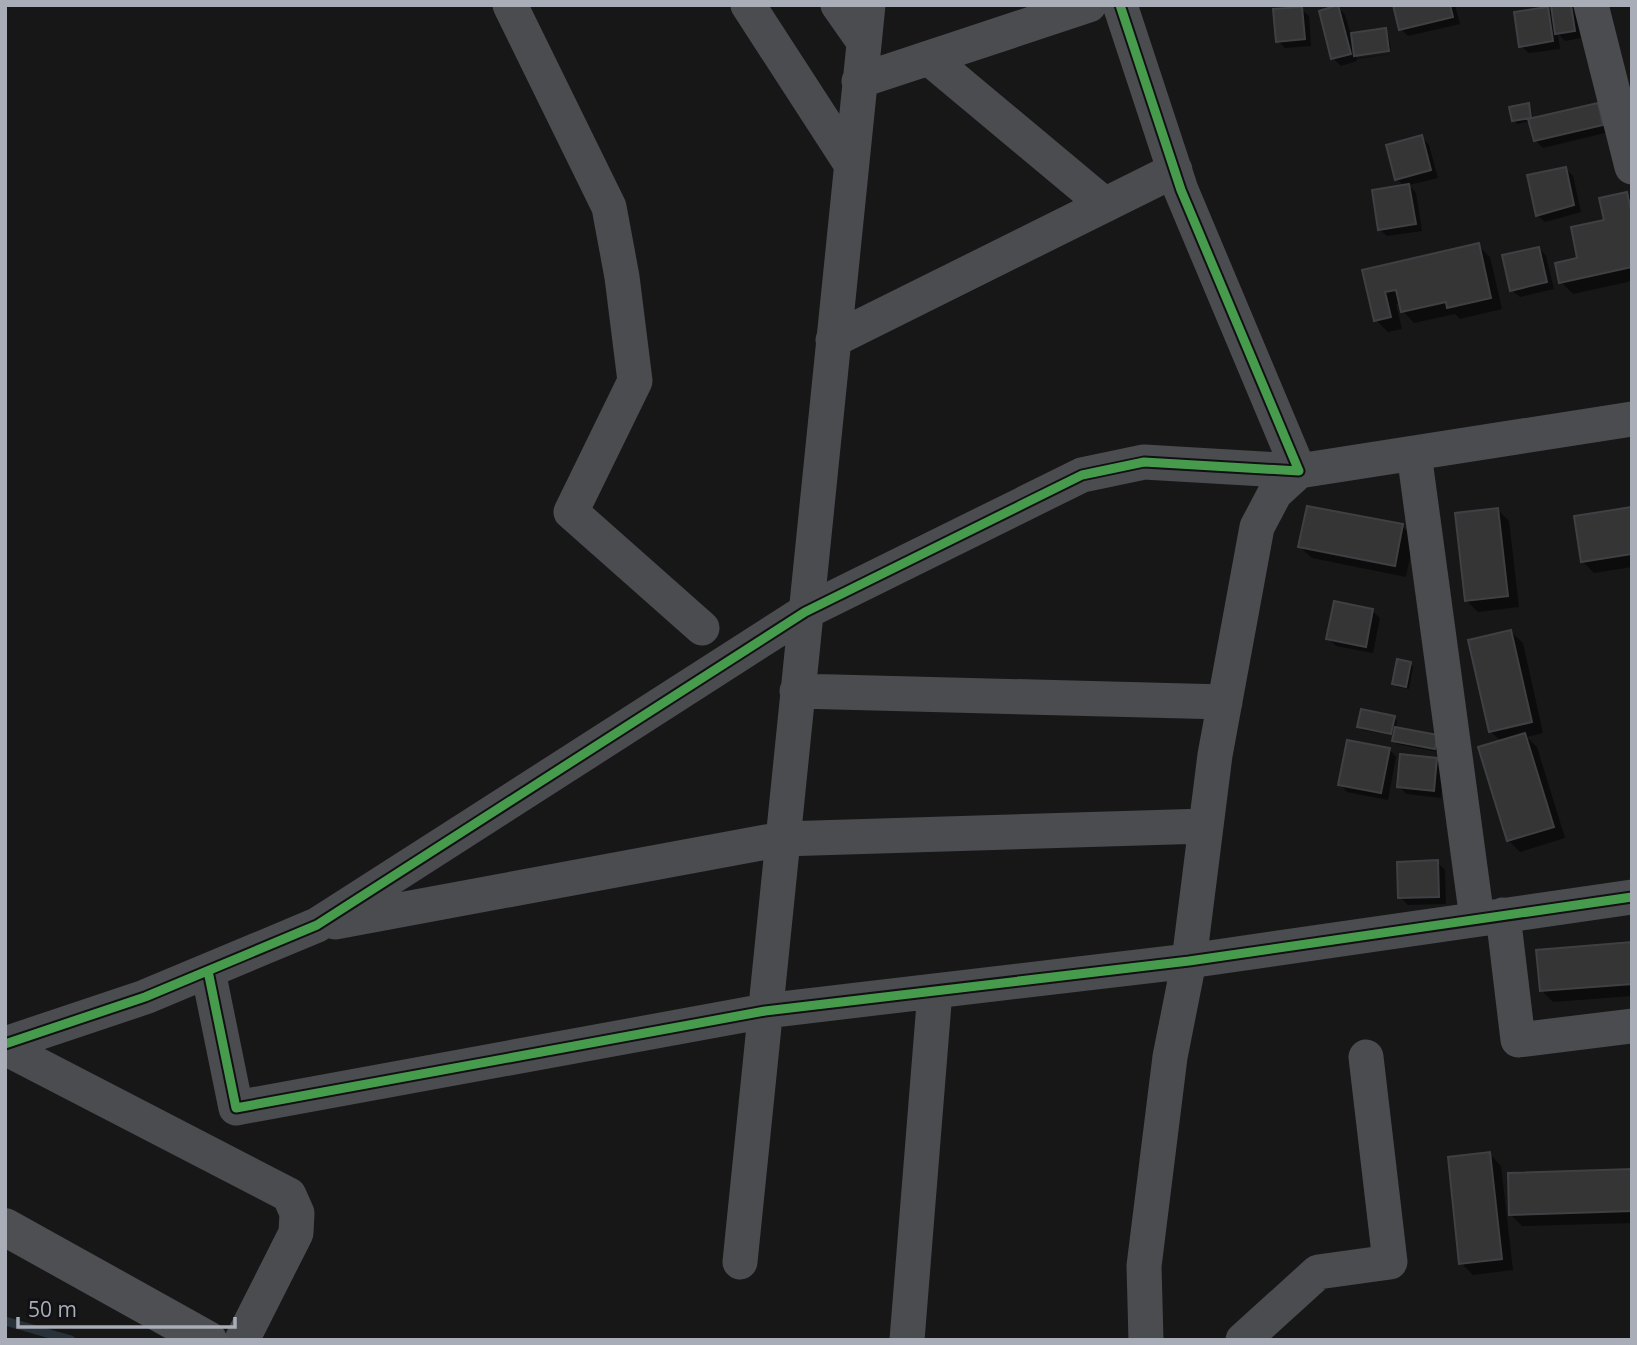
<svg xmlns="http://www.w3.org/2000/svg" width="1637" height="1345" font-family="'Open Sans',sans-serif">
<rect width="100%" height="100%" fill="#171717"/>
<path fill="#0007" d="M 1395,5 L 1455,5 L 1460,24 L 1408,36 L 1401,29 Z
M 1552,5 L 1576,5 L 1581,38 L 1565,41 L 1558,34 L 1560,49 L 1529,53 L 1521,46 L 1547,8 L 1554,15 Z
M 1338,7 L 1345,15 L 1351,35 L 1385,30 L 1388,34 L 1391,49 L 1356,54 L 1356,58 L 1391,54 L 1357,59 L 1357,61 L 1341,66 L 1333,58 Z
M 1301,9 L 1309,16 L 1311,46 L 1285,48 L 1278,41 Z
M 1597,104 L 1609,132 L 1543,148 L 1535,140 L 1531,121 L 1517,124 L 1514,120 L 1528,105 L 1531,108 L 1533,120 Z
M 1422,137 L 1429,145 L 1438,178 L 1409,185 L 1416,193 L 1422,231 L 1387,236 L 1379,229 L 1404,186 L 1397,179 Z
M 1565,168 L 1573,176 L 1581,212 L 1545,222 L 1537,215 Z
M 1626,194 L 1632,199 L 1632,281 L 1573,294 L 1561,282 Z
M 1478,245 L 1490,257 L 1502,309 L 1460,319 L 1455,314 L 1414,323 L 1403,311 L 1401,303 L 1396,304 L 1402,329 L 1388,332 L 1376,320 L 1365,272 Z
M 1539,248 L 1546,256 L 1554,289 L 1520,297 L 1512,290 Z
M 1632,509 L 1632,567 L 1594,573 L 1582,561 Z
M 1498,510 L 1509,521 L 1519,607 L 1478,612 L 1466,600 Z
M 1402,526 L 1414,538 L 1406,577 L 1312,558 L 1300,547 Z
M 1372,611 L 1380,618 L 1373,653 L 1336,646 L 1328,638 Z
M 1511,632 L 1523,643 L 1543,733 L 1527,737 L 1537,747 L 1565,838 L 1520,852 L 1508,840 L 1502,742 L 1490,731 Z
M 1410,663 L 1413,667 L 1409,689 L 1397,687 L 1394,684 Z
M 1394,717 L 1397,721 L 1396,729 L 1437,737 L 1438,752 L 1397,744 L 1394,741 L 1395,736 L 1362,730 L 1359,727 Z
M 1389,749 L 1396,757 L 1388,800 L 1347,792 L 1340,784 Z
M 1436,760 L 1444,767 L 1441,798 L 1407,794 L 1399,787 Z
M 1437,862 L 1445,870 L 1446,904 L 1408,905 L 1400,897 Z
M 1632,944 L 1632,996 L 1553,1002 L 1541,990 Z
M 1490,1154 L 1501,1166 L 1513,1270 L 1473,1275 L 1461,1263 Z
M 1632,1171 L 1632,1223 L 1522,1226 L 1510,1214 Z"/>
<g fill="none" stroke-linecap="round" stroke-linejoin="round">
<path stroke="#2a3239" stroke-width="9" d="M 5,1321 L 71,1340"/>
</g>
<path fill="#353536" stroke="#3f4043" stroke-width="2" d="M 1338,5 L 1351,54 L 1331,59 L 1319,11 Z
M 1393,5 L 1450,5 L 1453,17 L 1399,30 Z
M 1551,5 L 1571,5 L 1575,31 L 1555,34 Z
M 1302,7 L 1305,39 L 1276,42 L 1273,9 Z
M 1548,7 L 1553,41 L 1519,47 L 1514,12 Z
M 1386,28 L 1389,51 L 1354,56 L 1351,33 Z
M 1529,103 L 1531,118 L 1512,121 L 1509,107 Z
M 1598,103 L 1603,125 L 1534,141 L 1528,119 Z
M 1422,135 L 1431,170 L 1395,180 L 1386,145 Z
M 1566,167 L 1574,205 L 1536,216 L 1527,175 Z
M 1409,184 L 1416,224 L 1378,230 L 1372,190 Z
M 1627,192 L 1632,215 L 1632,267 L 1559,283 L 1555,263 L 1577,258 L 1571,227 L 1604,220 L 1599,198 Z
M 1479,243 L 1491,298 L 1447,308 L 1446,302 L 1401,312 L 1396,290 L 1385,292 L 1391,317 L 1374,321 L 1362,270 Z
M 1539,247 L 1547,282 L 1510,291 L 1502,255 Z
M 1307,506 L 1403,524 L 1395,566 L 1298,547 Z
M 1632,507 L 1632,554 L 1581,562 L 1574,516 Z
M 1498,508 L 1508,596 L 1465,601 L 1455,513 Z
M 1334,601 L 1373,609 L 1366,647 L 1326,639 Z
M 1511,630 L 1532,722 L 1489,732 L 1468,640 Z
M 1397,659 L 1411,662 L 1406,687 L 1392,684 Z
M 1361,709 L 1395,716 L 1391,734 L 1357,727 Z
M 1395,727 L 1438,735 L 1435,749 L 1392,741 Z
M 1525,733 L 1554,827 L 1507,841 L 1478,747 Z
M 1347,740 L 1390,748 L 1381,793 L 1338,785 Z
M 1400,754 L 1437,758 L 1434,791 L 1397,787 Z
M 1438,860 L 1439,897 L 1398,898 L 1397,862 Z
M 1632,942 L 1632,984 L 1540,991 L 1536,950 Z
M 1490,1152 L 1502,1259 L 1459,1264 L 1448,1157 Z
M 1632,1169 L 1632,1211 L 1509,1215 L 1508,1173 Z"/>
<g fill="none" stroke-linecap="round" stroke-linejoin="round">
<path stroke="#4b4c50" stroke-width="35" d="M 510,5 L 609,207 L 622,277 L 635,381 L 571,512 L 702,628
M 748,5 L 851,164
M 838,5 L 864,42
M 1591,5 L 1632,167
M 929,58 L 1105,205
M 859,81 L 1089,5
M 833,340 L 1175,170
M 1414,453 L 1477,919
M 797,691 L 1225,702
M 1503,915 L 1518,1040 L 1632,1026
M 335,922 L 782,839 L 1206,826
M 208,971 L 236,1108 L 765,1011 L 1189,961 L 1632,897
M 5,1044 L 145,997 L 317,925 L 805,612 L 1082,475 L 1144,462 L 1299,471 L 1181,190 L 1120,5
M 5,1048 L 289,1195 L 297,1213 L 296,1233 L 242,1340
M 740,1262 L 868,5
M 907,1340 L 935,991
M 1146,1340 L 1144,1266 L 1170,1057 L 1189,961 L 1215,755 L 1257,527 L 1275,493 L 1299,471 L 1632,419
M 1243,1340 L 1318,1272 L 1390,1262 L 1366,1057"/>
<path stroke="#4d4f52" stroke-width="38" d="M 5,1227 L 208,1340"/>
<defs>
<path id="cycleway" d="M 208,971 L 236,1108 L 765,1011 L 1189,961 L 1632,897
M 5,1044 L 145,997 L 317,925 L 805,612 L 1082,475 L 1144,462 L 1299,471 L 1181,190 L 1120,5"/>
</defs>
<use href="#cycleway" stroke="#111113" stroke-width="13"/>
<use href="#cycleway" stroke="#469c4c" stroke-width="9"/>
</g>
<rect width="1637" height="1345" fill="none" stroke="#a8adb8" stroke-width="14"/>
<path d="M18 1317v10h217v-10" fill="none" stroke="#a8adb8" stroke-width="3.5"/>
<text x="28" y="1317" font-size="21" fill="#a8adb8" stroke="#111113" stroke-width="5" paint-order="stroke">50 m</text>
</svg>
